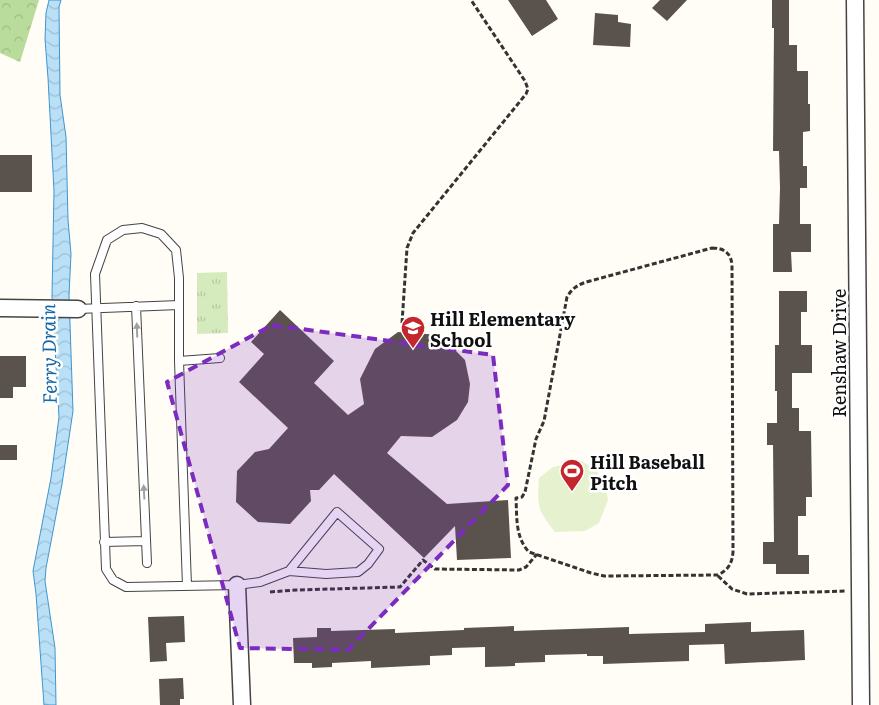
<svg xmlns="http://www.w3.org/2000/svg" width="879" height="705" font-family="Literata,serif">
<defs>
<pattern id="forest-crowns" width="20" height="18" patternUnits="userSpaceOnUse" patternTransform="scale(1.25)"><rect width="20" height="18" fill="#b9dc9c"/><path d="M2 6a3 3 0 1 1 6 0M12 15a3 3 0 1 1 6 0" fill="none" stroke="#9ebc85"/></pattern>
<pattern id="park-tufts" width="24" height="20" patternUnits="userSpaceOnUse" patternTransform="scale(1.25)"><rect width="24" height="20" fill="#d5ebbd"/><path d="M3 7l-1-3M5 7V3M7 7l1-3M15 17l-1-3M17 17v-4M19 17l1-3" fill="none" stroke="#b6c8a1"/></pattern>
<pattern id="water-waves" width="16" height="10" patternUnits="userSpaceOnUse" patternTransform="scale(1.25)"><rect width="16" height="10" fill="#b9e0f7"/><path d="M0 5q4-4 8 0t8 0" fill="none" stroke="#9ebfd3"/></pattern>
</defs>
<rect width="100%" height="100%" fill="#fffdf5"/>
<path fill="url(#forest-crowns)" d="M 0,0 L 39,0 L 20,62 L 0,53 Z"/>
<path fill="url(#park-tufts)" d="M 227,272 L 228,333 L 197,334 L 197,273 Z"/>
<path fill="#e6f2cf" d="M 581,461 L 594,468 L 605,483 L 608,500 L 599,523 L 585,531 L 555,532 C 537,509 537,507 539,478 L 553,467 Z"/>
<path fill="url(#water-waves)" stroke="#3f96cf" d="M 49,0 L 61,0 L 59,7 L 60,95 L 66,137 L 68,220 L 71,254 L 69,295 L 73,411 L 62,484 L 46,568 L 45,581 L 55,648 L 56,705 L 44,705 L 36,594 L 33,571 L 51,478 L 59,417 L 52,296 L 54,191 L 48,78 L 45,39 L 46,13 Z"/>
<path fill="#5a524d" d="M 508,0 L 546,0 L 558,19 L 532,36 Z
M 660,0 L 687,0 L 667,21 L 652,8 Z
M 772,0 L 789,0 L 789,45 L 797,45 L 797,71 L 808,71 L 808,104 L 810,104 L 810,131 L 803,132 L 803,166 L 807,166 L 807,188 L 800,188 L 800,224 L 811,224 L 811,252 L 791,252 L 792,272 L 773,272 L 773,224 L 779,224 L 780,188 L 779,151 L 773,151 L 774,28 L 772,28 Z
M 595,13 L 618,15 L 618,22 L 631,24 L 630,47 L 593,45 Z
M 0,155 L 32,155 L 32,192 L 0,192 Z
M 779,291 L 807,291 L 807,312 L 801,312 L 801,345 L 812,345 L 812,373 L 792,373 L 792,408 L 799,408 L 799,431 L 811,431 L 812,497 L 806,497 L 806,516 L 798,516 L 798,555 L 809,555 L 809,574 L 776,574 L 776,564 L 763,564 L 763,542 L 774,542 L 773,445 L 767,445 L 767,423 L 777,423 L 777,391 L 775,391 L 775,345 L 779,345 Z
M 280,310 L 334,361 L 314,383 L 348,415 L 364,404 L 360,379 L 375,349 L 398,332 L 440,335 L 465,360 L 470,384 L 468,402 L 457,420 L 432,437 L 401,436 L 387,453 L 447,504 L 508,500 L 511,558 L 457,560 L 455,526 L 424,558 L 334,474 L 319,490 L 310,490 L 311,501 L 290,524 L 258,522 L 236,502 L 237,471 L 255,452 L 269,449 L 288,428 L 239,382 L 264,354 L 251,342 Z
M 0,356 L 26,356 L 26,387 L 13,387 L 13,398 L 0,398 Z
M 0,445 L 17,445 L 17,460 L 0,460 Z
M 184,616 L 185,642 L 166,643 L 167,661 L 150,662 L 148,617 Z
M 751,622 L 751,632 L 804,630 L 805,660 L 725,664 L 724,644 L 689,645 L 689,661 L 603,664 L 603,656 L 587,656 L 587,654 L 545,655 L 545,662 L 515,663 L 515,666 L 485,667 L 485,647 L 452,648 L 452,655 L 430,656 L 430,665 L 371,668 L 371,661 L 332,663 L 332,667 L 312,668 L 312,663 L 294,663 L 293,638 L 317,637 L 317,628 L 331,628 L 331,631 L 395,629 L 395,633 L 464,630 L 464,628 L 514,626 L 514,631 L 629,627 L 629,634 L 705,632 L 705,624 Z
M 183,678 L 184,699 L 180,699 L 180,705 L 160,705 L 159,679 Z"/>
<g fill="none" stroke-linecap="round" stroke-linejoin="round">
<defs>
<path id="service" d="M 136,306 L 147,563
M 78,309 L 179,305
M 179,361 L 220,358
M 104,542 L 146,541
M 187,586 L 179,361 L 179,278 L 176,250 L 161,234 L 142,228 L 123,230 L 107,240 L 95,274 L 106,569 L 113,580 L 126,587 L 237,585 L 260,582 L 289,571 L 326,574 L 358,572 L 368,564 L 379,549 L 337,512 L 289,571"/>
<path id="minor" d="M 855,0 L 861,705
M 0,308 L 78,309
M 237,585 L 242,705"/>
</defs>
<use href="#service" stroke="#444" stroke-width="10"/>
<use href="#minor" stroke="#444" stroke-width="19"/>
<path stroke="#333" stroke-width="3" stroke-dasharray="5 2.5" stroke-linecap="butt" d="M 712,248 C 724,248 731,253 732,265 L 733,552 C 732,564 728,570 718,575 L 604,576 L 591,573 L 529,552 C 515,537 517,517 516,498 L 522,497 L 525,492 L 536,439 L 544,421 L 567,297 C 573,287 579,284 590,281 Z
M 402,323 L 407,248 L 413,233 L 526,94 L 528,89 L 525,81 L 471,0
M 718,576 L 732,589 L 747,594 L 846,591
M 270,592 L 296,590 L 400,587 L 423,560 L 435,569 L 519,570 L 526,567 L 537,554"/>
<use href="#service" stroke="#fff" stroke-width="8"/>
<use href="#minor" stroke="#fff" stroke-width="16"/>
</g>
<defs><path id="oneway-solid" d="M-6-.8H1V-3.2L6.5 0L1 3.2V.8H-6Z" transform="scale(1.25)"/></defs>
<g fill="#a0a0a0">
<use href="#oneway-solid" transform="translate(137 330) rotate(-92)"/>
<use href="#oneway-solid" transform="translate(144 492) rotate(-93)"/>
</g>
<path fill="#7b2cbf" fill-opacity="0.2" stroke="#7b2cbf" stroke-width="4" stroke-dasharray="10 6" stroke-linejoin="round" d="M 272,325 L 493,355 L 508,485 L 348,650 L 240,648 L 167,382 Z"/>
<defs>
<symbol id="school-pin" viewBox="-11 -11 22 30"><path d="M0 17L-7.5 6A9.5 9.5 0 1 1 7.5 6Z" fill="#c4262e" stroke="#fff"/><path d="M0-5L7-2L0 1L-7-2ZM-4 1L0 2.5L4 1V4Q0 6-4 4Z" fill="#fff"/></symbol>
<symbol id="stadium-pin" viewBox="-11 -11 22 30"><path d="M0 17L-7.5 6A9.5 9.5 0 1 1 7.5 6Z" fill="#c4262e" stroke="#fff"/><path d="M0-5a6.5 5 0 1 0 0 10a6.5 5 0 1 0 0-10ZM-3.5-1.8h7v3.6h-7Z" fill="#fff"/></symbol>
</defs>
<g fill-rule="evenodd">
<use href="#school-pin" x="399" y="314" width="28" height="38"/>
<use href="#stadium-pin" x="558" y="457" width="28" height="38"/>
</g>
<g text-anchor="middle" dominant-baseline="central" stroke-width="5" stroke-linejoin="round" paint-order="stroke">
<g font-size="18" font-weight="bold" fill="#111" stroke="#fff" text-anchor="start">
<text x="430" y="318">Hill Elementary<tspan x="430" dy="21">School</tspan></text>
<text x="590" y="461">Hill Baseball<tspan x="590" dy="21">Pitch</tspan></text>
</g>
<g font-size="18" fill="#111" stroke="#fff">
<text transform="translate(838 353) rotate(-90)">Renshaw Drive</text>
</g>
<g font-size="19" font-style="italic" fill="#1768a6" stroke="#fff">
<text transform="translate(48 354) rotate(-91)">Ferry Drain</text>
</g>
</g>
</svg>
